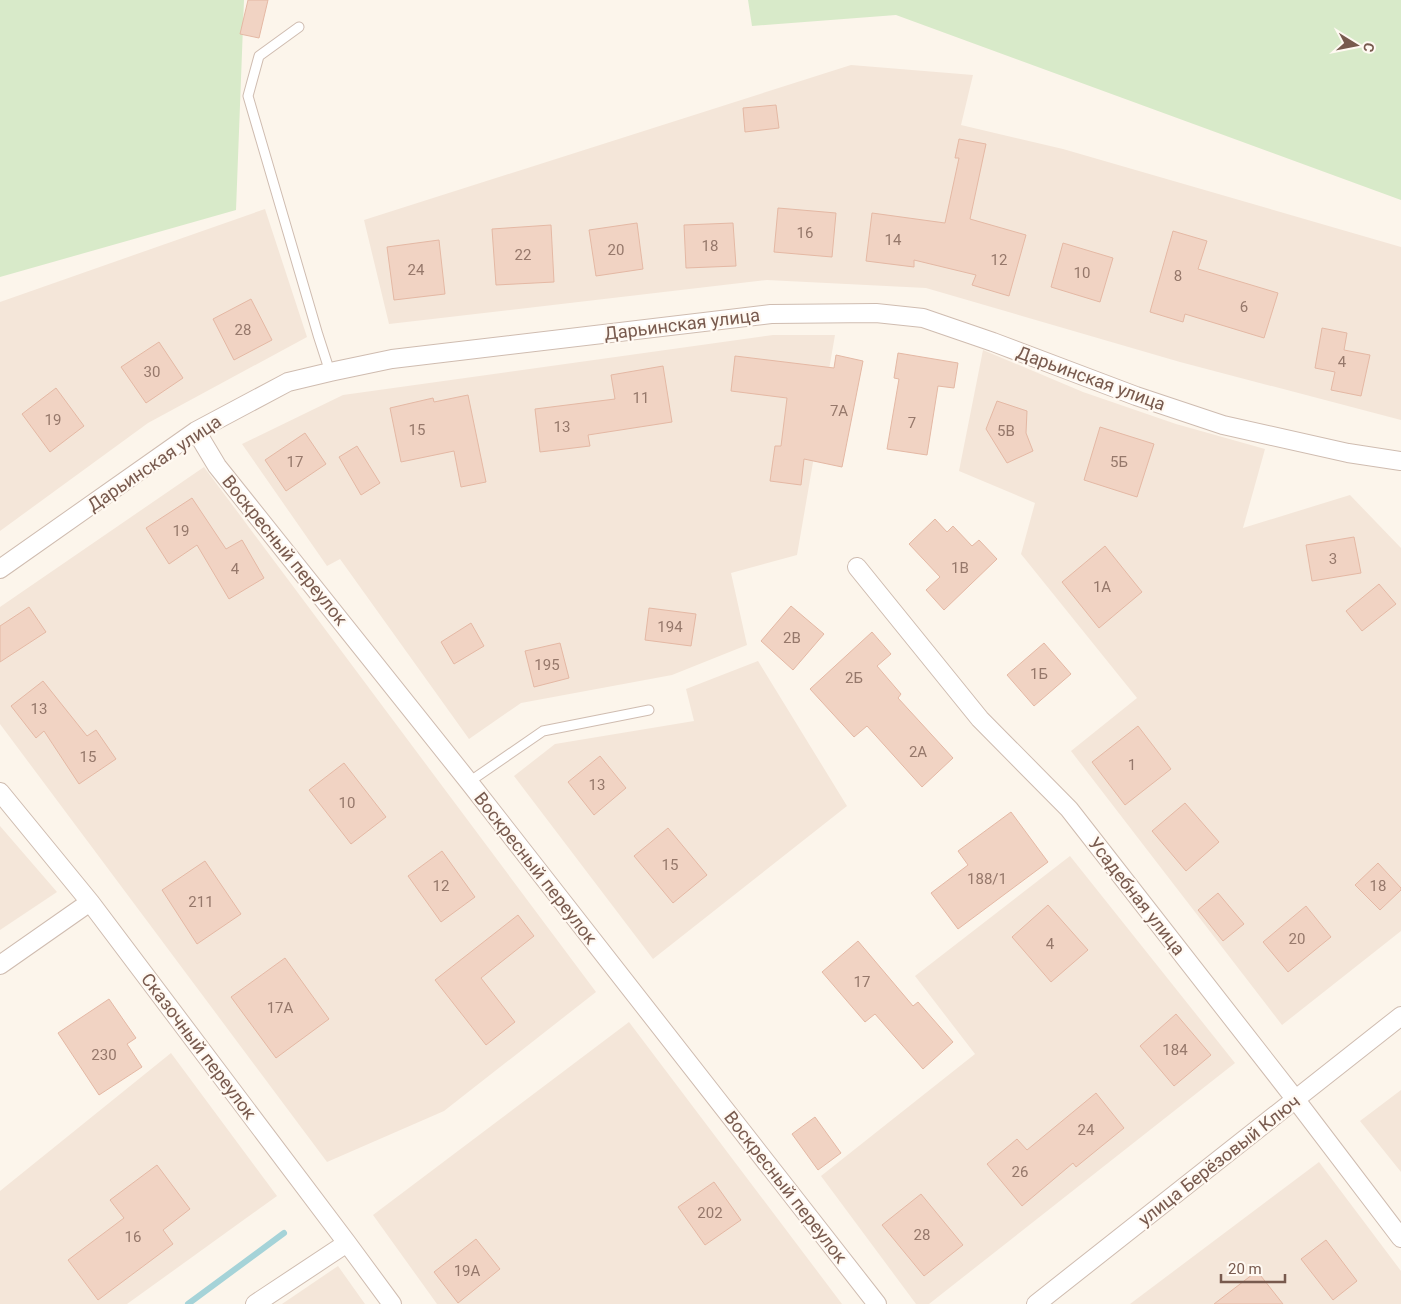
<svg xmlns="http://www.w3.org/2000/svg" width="1401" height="1304" font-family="Roboto,sans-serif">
<rect width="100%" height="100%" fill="#fcf5eb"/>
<path fill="#f4e6d9" d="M 851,65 L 973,75 L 961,125 L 1063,149 L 1401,247 L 1401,420 L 1180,362 L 926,288 L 767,280 L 389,324 L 364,220 Z
M 265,209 L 307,337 L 148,423 L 0,531 L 0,302 Z
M 773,335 L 835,335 L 797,555 L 731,573 L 747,645 L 672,675 L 521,703 L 469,739 L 340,559 L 327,566 L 242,444 L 343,395 Z
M 983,350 L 1083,392 L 1176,424 L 1265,449 L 1243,528 L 1350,495 L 1401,548 L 1401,931 L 1282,1025 L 1071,751 L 1137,698 L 1021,554 L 1035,503 L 959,471 Z
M 204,467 L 596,992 L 444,1111 L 327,1162 L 0,724 L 0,607 Z
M 758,661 L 847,806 L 653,959 L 514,776 L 555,744 L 694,721 L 686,689 Z
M 0,826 L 57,892 L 0,930 Z
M 1070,856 L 1235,1063 L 929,1304 L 916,1304 L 821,1176 L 975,1054 L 915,976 Z
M 629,1022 L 842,1304 L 437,1304 L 373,1215 Z
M 171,1053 L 277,1196 L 127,1304 L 0,1304 L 0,1191 Z
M 1401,1090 L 1401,1172 L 1360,1121 Z
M 1319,1162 L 1401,1271 L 1401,1304 L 1130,1304 Z
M 338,1266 L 365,1304 L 282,1304 Z"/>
<path fill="#d8eac9" d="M 0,0 L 244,0 L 236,210 L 0,277 Z
M 748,0 L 1401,0 L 1401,200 L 896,15 L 752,26 Z"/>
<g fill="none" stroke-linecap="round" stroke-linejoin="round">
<path stroke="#a5d3d8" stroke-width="6" d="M 188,1304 L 284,1233"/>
</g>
<path fill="#f1d3c3" stroke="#e4b8a4" d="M 248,0 L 268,0 L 259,38 L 240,34 Z
M 776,105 L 779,128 L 745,132 L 743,108 Z
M 959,139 L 986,144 L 970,219 L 1026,235 L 1009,296 L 972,285 L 976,275 L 914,260 L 914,267 L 866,261 L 872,213 L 945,223 L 959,158 L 955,158 Z
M 778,208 L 836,213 L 832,257 L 774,252 Z
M 637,223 L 643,269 L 596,276 L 589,230 Z
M 733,223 L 736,266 L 686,268 L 684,225 Z
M 551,225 L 554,282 L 496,285 L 492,229 Z
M 1173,231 L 1207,241 L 1198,269 L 1278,293 L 1264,338 L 1185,314 L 1183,322 L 1150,312 Z
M 439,240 L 445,294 L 394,300 L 387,247 Z
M 1063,243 L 1113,258 L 1100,302 L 1051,287 Z
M 251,299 L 272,340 L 234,360 L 213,319 Z
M 1322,328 L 1347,333 L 1344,350 L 1370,355 L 1361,396 L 1331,390 L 1335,372 L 1315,368 Z
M 159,342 L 183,378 L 146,403 L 121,367 Z
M 898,353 L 958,363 L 954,388 L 938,386 L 927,455 L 887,449 L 899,379 L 894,378 Z
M 836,355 L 863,361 L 842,467 L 804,459 L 801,485 L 770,481 L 775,446 L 781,446 L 787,398 L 731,391 L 735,356 L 834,368 Z
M 663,366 L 672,422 L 588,435 L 590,446 L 540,452 L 535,409 L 615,399 L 611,375 Z
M 56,388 L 84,426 L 50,452 L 22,414 Z
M 468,395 L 486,482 L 461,487 L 454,451 L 401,462 L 390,408 L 433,398 L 434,402 Z
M 997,401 L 1027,411 L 1026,433 L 1033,451 L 1007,463 L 986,429 Z
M 1100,427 L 1154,444 L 1137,497 L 1084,480 Z
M 305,433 L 326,464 L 286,491 L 265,460 Z
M 357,446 L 380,483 L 361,495 L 339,457 Z
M 192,498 L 226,549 L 242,540 L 264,578 L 229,599 L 197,545 L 169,564 L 146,528 Z
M 935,519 L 947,532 L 953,526 L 972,546 L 979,540 L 997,559 L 944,610 L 926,590 L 940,577 L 909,544 Z
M 1354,537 L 1361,573 L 1312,581 L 1306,545 Z
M 1105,546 L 1142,592 L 1099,628 L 1062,582 Z
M 1379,584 L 1396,604 L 1362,631 L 1346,611 Z
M 791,606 L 824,634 L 793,670 L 761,641 Z
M 29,607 L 46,632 L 0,662 L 0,626 Z
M 649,608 L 696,614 L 691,646 L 645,640 Z
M 471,623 L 484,646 L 454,664 L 441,642 Z
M 872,632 L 891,654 L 877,666 L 901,694 L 898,698 L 953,758 L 922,787 L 867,726 L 854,737 L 810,689 Z
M 560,643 L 569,678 L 534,687 L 525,651 Z
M 1044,643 L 1071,674 L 1034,706 L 1007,675 Z
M 43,681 L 87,736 L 96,730 L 116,759 L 79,784 L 44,731 L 36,738 L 11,706 Z
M 1138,726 L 1171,769 L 1125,805 L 1092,762 Z
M 600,756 L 626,788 L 594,815 L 568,782 Z
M 344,763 L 386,817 L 351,844 L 309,790 Z
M 1185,803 L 1219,842 L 1186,871 L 1152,831 Z
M 1011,812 L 1048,862 L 958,929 L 931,893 L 968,865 L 958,851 Z
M 668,828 L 707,875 L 673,903 L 634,856 Z
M 442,851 L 475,897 L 441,922 L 408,876 Z
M 205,861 L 241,914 L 197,944 L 162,890 Z
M 1378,863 L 1401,888 L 1401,890 L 1380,910 L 1355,885 Z
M 1218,893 L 1244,924 L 1223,941 L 1198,910 Z
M 1048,905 L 1088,950 L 1051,982 L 1012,937 Z
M 1306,906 L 1331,937 L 1288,972 L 1263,942 Z
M 518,915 L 534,936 L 481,978 L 515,1022 L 486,1045 L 435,980 Z
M 858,941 L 913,1006 L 918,1002 L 953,1042 L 923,1069 L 875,1014 L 865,1022 L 822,972 Z
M 285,958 L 329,1019 L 276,1058 L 231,997 Z
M 109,999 L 136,1038 L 127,1044 L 142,1067 L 99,1095 L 58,1033 Z
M 1176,1014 L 1211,1055 L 1174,1086 L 1140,1046 Z
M 1096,1093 L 1124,1128 L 1076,1167 L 1073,1163 L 1022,1206 L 987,1164 L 1017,1139 L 1027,1150 Z
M 815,1117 L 841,1153 L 818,1170 L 792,1134 Z
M 157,1165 L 190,1209 L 163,1230 L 173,1244 L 98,1300 L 68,1260 L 124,1218 L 110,1200 Z
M 714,1182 L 741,1220 L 705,1245 L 678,1207 Z
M 921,1194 L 963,1245 L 924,1276 L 882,1225 Z
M 476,1239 L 500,1269 L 458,1303 L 434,1272 Z
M 1326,1240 L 1357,1281 L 1333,1300 L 1301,1259 Z
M 1257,1271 L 1283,1304 L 1214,1304 Z"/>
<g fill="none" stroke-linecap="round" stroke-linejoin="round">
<defs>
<path id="lane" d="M 299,27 L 259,56 L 248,96 L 318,335 L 330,372
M 469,782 L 543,731 L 649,710"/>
<path id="street" d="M 196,431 L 217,466 L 469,782 L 877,1304
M 857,567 L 980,719 L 1069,809 L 1296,1100 L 1401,1238
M 0,569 L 196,431 L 288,382 L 330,372 L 392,359 L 771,314 L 876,313 L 923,318 L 993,342 L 1136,396 L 1223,425 L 1348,453 L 1401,461
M 0,792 L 90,902 L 347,1243 L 392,1304
M 0,965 L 90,902
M 255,1304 L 347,1243
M 1036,1304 L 1401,1016"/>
</defs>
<use href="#lane" stroke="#cfbcb0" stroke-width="11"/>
<use href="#street" stroke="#cfbcb0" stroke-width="20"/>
<use href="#lane" stroke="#fff" stroke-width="9"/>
<use href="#street" stroke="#fff" stroke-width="18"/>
</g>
<g text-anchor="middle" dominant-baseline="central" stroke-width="4.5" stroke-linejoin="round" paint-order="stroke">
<g font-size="15" fill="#96786b">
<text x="805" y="233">16</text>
<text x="893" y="240">14</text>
<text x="710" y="246">18</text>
<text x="616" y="250">20</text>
<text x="523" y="255">22</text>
<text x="999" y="260">12</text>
<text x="416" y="270">24</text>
<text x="1082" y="273">10</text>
<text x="1178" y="276">8</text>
<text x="1244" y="307">6</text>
<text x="243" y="330">28</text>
<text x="1342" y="362">4</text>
<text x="152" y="372">30</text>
<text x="641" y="398">11</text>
<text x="839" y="411">7А</text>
<text x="53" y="420">19</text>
<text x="912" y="423">7</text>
<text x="562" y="427">13</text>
<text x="417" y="430">15</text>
<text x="1006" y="431">5В</text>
<text x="295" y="462">17</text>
<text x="1119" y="462">5Б</text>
<text x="181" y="531">19</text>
<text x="1333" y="559">3</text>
<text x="960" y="568">1В</text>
<text x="235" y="569">4</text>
<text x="1102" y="587">1А</text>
<text x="670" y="627">194</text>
<text x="792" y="638">2В</text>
<text x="547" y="665">195</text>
<text x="1039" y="674">1Б</text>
<text x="854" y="678">2Б</text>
<text x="39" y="709">13</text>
<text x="918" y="752">2А</text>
<text x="88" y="757">15</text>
<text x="1132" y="765">1</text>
<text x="597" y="785">13</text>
<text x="347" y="803">10</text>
<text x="670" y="865">15</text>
<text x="987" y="879">188/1</text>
<text x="441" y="886">12</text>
<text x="1378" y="886">18</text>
<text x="201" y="902">211</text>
<text x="1297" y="939">20</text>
<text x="1050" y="944">4</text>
<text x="862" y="982">17</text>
<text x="280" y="1008">17А</text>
<text x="1175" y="1050">184</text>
<text x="104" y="1055">230</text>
<text x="1086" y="1130">24</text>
<text x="1020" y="1172">26</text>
<text x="710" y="1213">202</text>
<text x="922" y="1235">28</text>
<text x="133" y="1237">16</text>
<text x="467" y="1271">19А</text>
</g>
<g font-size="18" fill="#785a4e" stroke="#fff9f2">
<text transform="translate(682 324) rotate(-7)">Дарьинская улица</text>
<text transform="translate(1091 378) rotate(20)">Дарьинская улица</text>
<text transform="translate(154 463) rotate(-34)">Дарьинская улица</text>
<text transform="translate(285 550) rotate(51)">Воскресный переулок</text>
<text transform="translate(536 868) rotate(52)">Воскресный переулок</text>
<text transform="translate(1137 896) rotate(52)">Усадебная улица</text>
<text transform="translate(199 1046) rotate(53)">Сказочный переулок</text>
<text transform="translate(1219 1160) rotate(-38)">улица Берёзовый Ключ</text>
<text transform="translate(786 1187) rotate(52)">Воскресный переулок</text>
</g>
</g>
<g transform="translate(1356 45) rotate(100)" stroke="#fff9f2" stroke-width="4" paint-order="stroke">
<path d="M0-4L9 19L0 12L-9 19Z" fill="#785a4e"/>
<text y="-8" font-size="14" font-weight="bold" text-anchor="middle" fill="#785a4e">С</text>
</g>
<path d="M1221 1274v8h64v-8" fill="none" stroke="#785a4e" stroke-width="2.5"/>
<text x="1228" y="1274" font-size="15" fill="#785a4e" stroke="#fff9f2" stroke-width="4" paint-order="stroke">20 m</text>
</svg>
